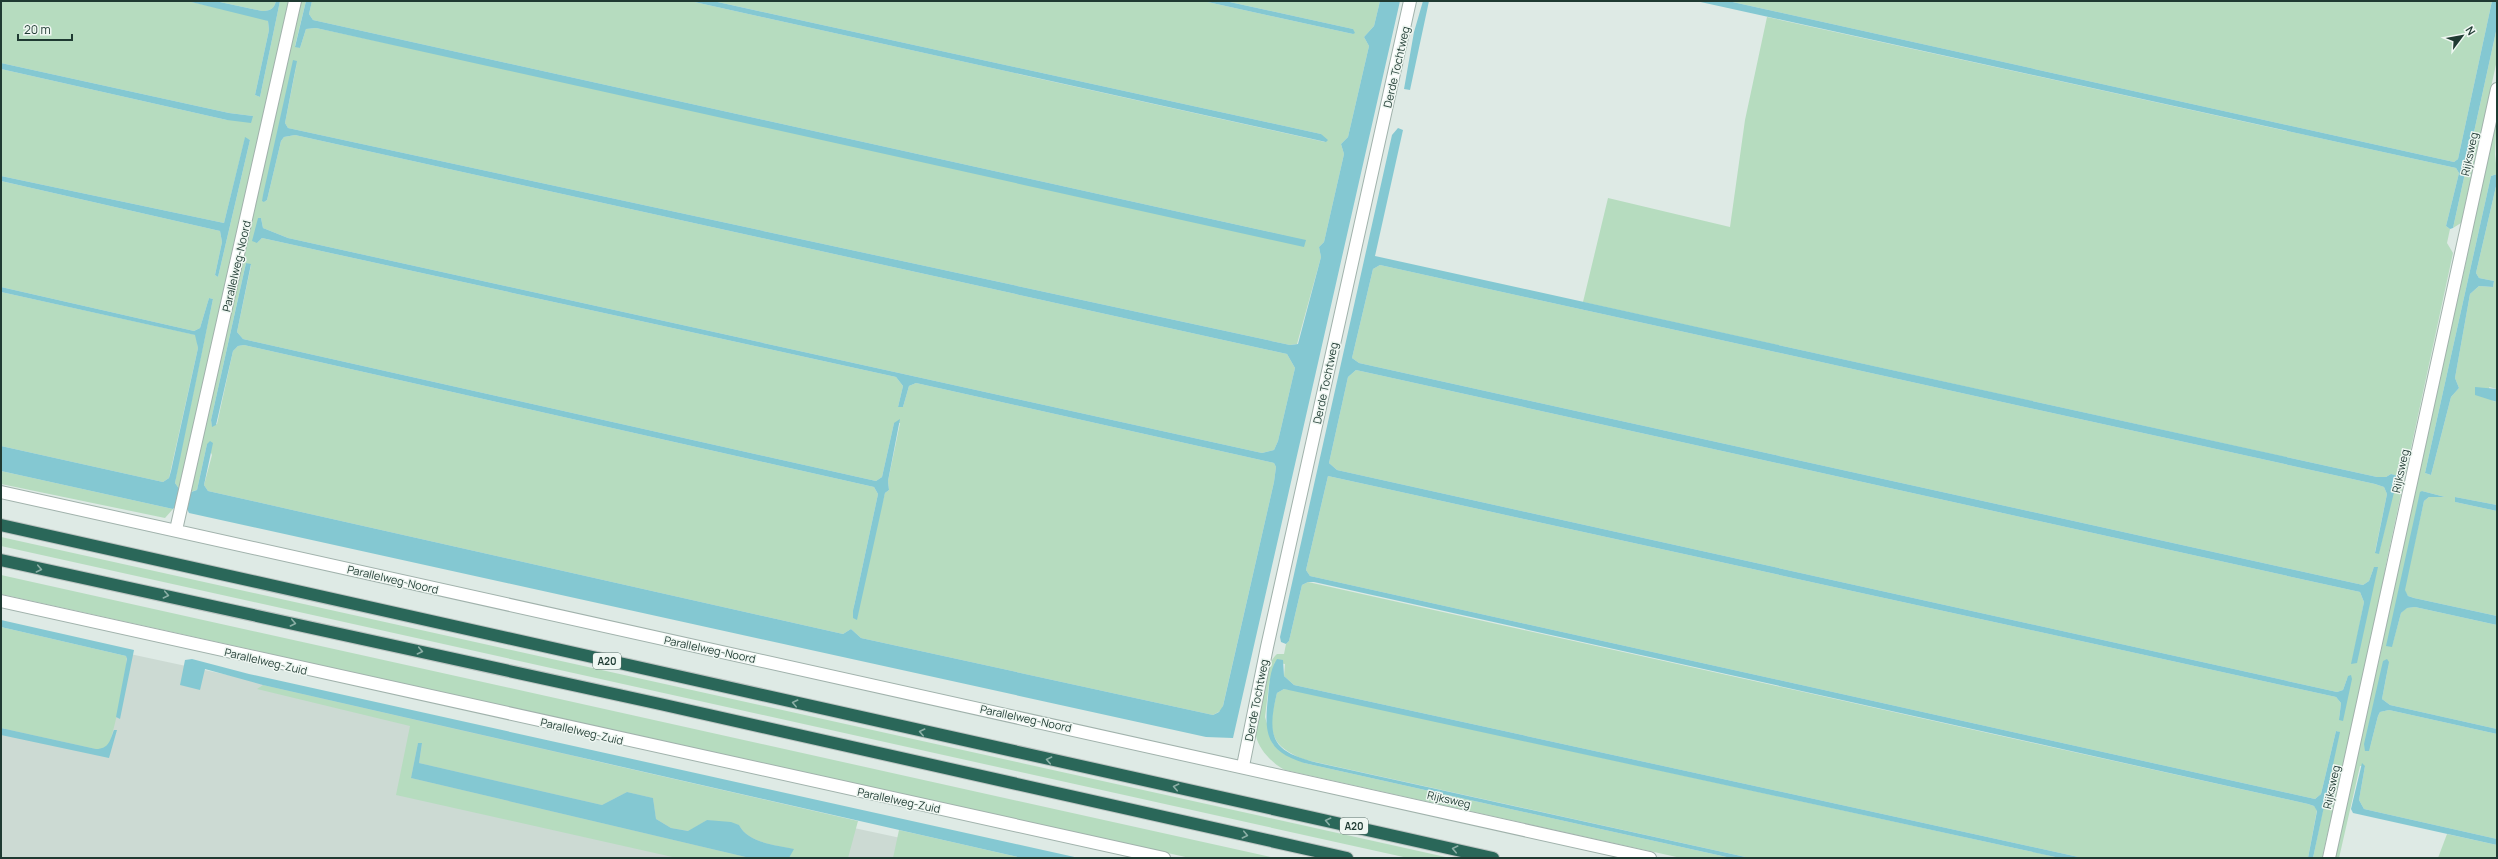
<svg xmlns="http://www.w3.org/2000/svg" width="2498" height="859" font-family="Manrope,sans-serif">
<rect width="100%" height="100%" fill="#deeae5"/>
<path fill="#ccdad3" d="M 130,654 L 425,717 L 840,825 L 910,840 L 906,858 L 1,858 L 1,732 Z"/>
<path fill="#b6dcbf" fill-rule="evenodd" d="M 1,1 L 187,1 L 263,18 L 268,21 L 269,30 L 255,95 L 260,97 L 280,1 L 292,1 L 180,490 L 175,483 L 179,460 L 213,299 L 209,298 L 200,328 L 194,331 L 1,287 L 1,181 L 220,231 L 222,242 L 215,275 L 218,277 L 250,140 L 245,138 L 224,223 L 1,176 L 1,69 L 227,120 L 253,116 L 229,113 L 1,63 Z
M 215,1 L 276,1 C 274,9 270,11 262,11 Z
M 299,1 L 306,1 L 295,46 L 300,48 L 306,29 L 316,28 L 1306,240 L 313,20 L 309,14 L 312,1 L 690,1 L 1325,142 L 1321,134 L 713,1 L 1203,1 L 1353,34 L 1353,29 L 1225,1 L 1380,1 L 1374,26 L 1364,37 L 1369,46 L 1348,137 L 1341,144 L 1344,154 L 1324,242 L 1319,247 L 1321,257 L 1297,344 L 1290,345 L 288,128 L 285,123 L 297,62 L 264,202 L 267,200 L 281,141 L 284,137 L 295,135 L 1287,354 L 1295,368 L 1278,441 L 1274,450 L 1262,453 L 288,238 L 263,228 L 261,218 L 258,218 L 257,243 L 262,238 L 896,377 L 903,386 L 898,407 L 903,407 L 909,386 L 916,383 L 1274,463 L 1276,467 L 1274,482 L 1222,710 L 1213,715 L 861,638 L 851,629 L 843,634 L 208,491 L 204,485 L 212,455 L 207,444 L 197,490 L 189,492 ZM 246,263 L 251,265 L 237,332 L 243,339 L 876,481 L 882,477 L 894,423 L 900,423 L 888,481 L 889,490 L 885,493 L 853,611 L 878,494 L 874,487 L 244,345 L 238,346 L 233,351 L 217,424 L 212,426 L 211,420 Z
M 1728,1 L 2492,1 L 2458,159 L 2454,162 Z
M 1767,17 L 2456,168 L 2459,173 L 2446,226 L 2450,229 L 2447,243 L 2453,253 L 2386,564 L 2380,602 L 2322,858 L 2313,858 L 2339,732 L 2336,731 L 2321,794 L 2315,799 L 1310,576 L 1306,570 L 1328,476 L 2336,697 L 2341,703 L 2339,720 L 2348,676 L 2343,690 L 2337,692 L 1337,470 L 1329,463 L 1348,377 L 1356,370 L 2360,592 L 2364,602 L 2352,663 L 2374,567 L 2369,581 L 2363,585 L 1359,363 L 1352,358 L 1373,269 L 1380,265 L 2375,484 L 2384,487 L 2387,494 L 2375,552 L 2379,553 L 2397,476 L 2391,474 L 2386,477 L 2377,477 L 1583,302 L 1608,198 L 1730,227 L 1745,120 Z
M 2497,27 L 2497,60 L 2461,223 L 2453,228 Z
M 2497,111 L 2495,154 L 2497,174 L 2491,176 L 2425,473 L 2431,475 L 2451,397 L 2459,388 L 2455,378 L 2470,294 L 2479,286 L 2493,287 L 2494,281 L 2479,278 L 2476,273 L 2497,182 L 2497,389 L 2489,387 L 2493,401 L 2497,402 L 2497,505 L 2455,497 L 2455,502 L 2497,511 L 2497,616 L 2414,598 L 2408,596 L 2404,590 L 2424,501 L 2429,497 L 2445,497 L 2422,491 L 2392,646 L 2401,613 L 2406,608 L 2415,607 L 2497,625 L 2497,729 L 2390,705 L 2382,699 L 2389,662 L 2369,751 L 2378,716 L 2380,712 L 2389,710 L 2497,734 L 2497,839 L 2364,809 L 2359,800 L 2365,766 L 2360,766 L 2339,858 L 2333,858 L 2382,647 L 2391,593 L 2465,267 Z
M 1,292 L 196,335 L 198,348 L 169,478 L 163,482 L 1,446 Z
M 1,471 L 173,509 L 165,518 L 1,484 Z
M 1,537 L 1450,858 L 1408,858 L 1,546 Z
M 1,575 L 1275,858 L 1190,858 L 1,594 Z
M 1308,582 L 2308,804 L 2314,806 L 2317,810 L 2308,858 L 2083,858 L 1294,685 L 1284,676 L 1285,664 L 1275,662 L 1269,684 L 1265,717 L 1273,744 L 1304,763 L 1731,858 L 1681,858 L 1285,770 C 1273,764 1259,750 1256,736 C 1253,719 1264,664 1277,654 L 1284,654 L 1286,644 L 1289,641 L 1302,585 Z
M 1,627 L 126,656 C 129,664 113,739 108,746 C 104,750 101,749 96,749 L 1,728 Z
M 263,685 L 858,821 L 848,858 L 789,858 L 793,849 C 776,845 748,843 739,825 L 707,820 L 689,831 L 671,828 L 656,819 L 653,798 L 627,792 L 602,805 L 419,763 L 422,744 L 418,743 L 411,778 L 750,858 L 677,858 L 396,795 L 410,726 L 257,689 Z
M 1284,689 L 1293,690 L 2060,858 L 1750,858 L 1306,760 C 1267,746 1268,728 1277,693 Z
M 899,830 L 1022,858 L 893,858 Z
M 2447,834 L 2497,845 L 2497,858 L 2438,858 Z"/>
<path fill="#84c8d2" d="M 187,1 L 215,1 L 262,11 C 270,11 274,9 276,1 L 280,1 L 260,97 L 255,95 L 269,30 L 268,21 Z
M 306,1 L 312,1 L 309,14 L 313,20 L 1306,240 L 1304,247 L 316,28 L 306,29 L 300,48 L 295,47 Z
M 690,1 L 713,1 L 1321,134 L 1328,140 L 1326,142 Z
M 1203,1 L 1225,1 L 1353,29 L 1355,33 L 1353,34 Z
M 1380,1 L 1400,1 L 1233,738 L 1206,737 L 189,513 L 187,509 L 176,505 L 173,509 L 1,471 L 1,446 L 163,482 L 169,478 L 171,471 L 198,348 L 195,335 L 1,292 L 1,287 L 194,331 L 200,328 L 209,298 L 213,299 L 175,483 L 180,490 L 191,492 L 197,490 L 207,444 L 210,441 L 213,443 L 204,485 L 208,491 L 843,634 L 851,629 L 861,638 L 1213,715 L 1219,712 L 1223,706 L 1274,482 L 1276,467 L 1274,463 L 916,383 L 909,386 L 903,407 L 898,407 L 903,386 L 896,377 L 262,238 L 257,243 L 252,241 L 258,218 L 261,218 L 263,228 L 288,238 L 1262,453 L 1274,450 L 1278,441 L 1295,368 L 1287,354 L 295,135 L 284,137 L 281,141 L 267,200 L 264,202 L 262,201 L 263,195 L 293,60 L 297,61 L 285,123 L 288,128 L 1290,345 L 1298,344 L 1321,257 L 1319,247 L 1324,242 L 1344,154 L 1341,144 L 1348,137 L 1369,46 L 1364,37 L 1374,26 Z
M 1423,1 L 1429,1 L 1410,90 L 1404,89 L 1414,32 Z
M 1696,1 L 1728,1 L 2454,162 L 2458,159 L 2492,1 L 2497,1 L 2497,27 L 2453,228 L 2450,229 L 2446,226 L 2459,173 L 2456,168 Z
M 1,63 L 229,113 L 253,116 L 251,123 L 227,120 L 1,69 Z
M 1398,128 L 1403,130 L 1375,256 L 2377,477 L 2386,477 L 2391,474 L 2398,476 L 2379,554 L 2375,553 L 2387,494 L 2384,487 L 2375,484 L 1380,265 L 1373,269 L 1352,358 L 1359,363 L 2363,585 L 2369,581 L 2374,567 L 2378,567 L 2357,663 L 2351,664 L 2364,602 L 2360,592 L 1356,370 L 1348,377 L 1329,463 L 1337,470 L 2337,692 L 2343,690 L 2348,676 L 2351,675 L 2352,679 L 2343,721 L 2339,720 L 2341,703 L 2336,697 L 1328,476 L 1306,570 L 1310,576 L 2315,799 L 2321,794 L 2336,731 L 2340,732 L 2313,858 L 2308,858 L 2317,811 L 2314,806 L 2308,804 L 1314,582 L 1308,582 L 1302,585 L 1289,641 L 1286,644 L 1281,642 L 1280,637 L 1392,135 Z
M 245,137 L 250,140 L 218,277 L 215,275 L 222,242 L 220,231 L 1,181 L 1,176 L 224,223 Z
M 2497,174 L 2497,182 L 2476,273 L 2479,278 L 2494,281 L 2493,287 L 2479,286 L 2470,294 L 2455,378 L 2459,388 L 2451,397 L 2431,475 L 2425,473 L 2491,176 Z
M 246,263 L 251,264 L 237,332 L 243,339 L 876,481 L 882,477 L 894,423 L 900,419 L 888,481 L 889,490 L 885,493 L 857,620 L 853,618 L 853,611 L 878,494 L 874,487 L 244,345 L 238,346 L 233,351 L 216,425 L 212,427 L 211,420 Z
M 2475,387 L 2497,389 L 2497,402 L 2475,395 Z
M 2422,491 L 2445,497 L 2429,497 L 2424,501 L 2405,590 L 2408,596 L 2414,598 L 2497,616 L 2497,625 L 2415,607 L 2407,608 L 2401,613 L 2392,647 L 2386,646 L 2420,492 Z
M 2455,497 L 2497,505 L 2497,511 L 2455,502 Z
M 1,620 L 134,650 L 120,719 L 116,717 L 127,659 L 126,656 L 1,627 Z
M 192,659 L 249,674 L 1079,858 L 1022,858 L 263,685 L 205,669 L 200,690 L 180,685 L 185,660 Z
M 1277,659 L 1283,660 L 1284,676 L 1294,685 L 2083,858 L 2060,858 L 1284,689 L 1277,693 C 1265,742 1275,753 1323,764 L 1750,858 L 1731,858 L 1304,763 C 1266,751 1264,734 1268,697 C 1269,685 1270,669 1277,659 Z
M 2387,659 L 2389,662 L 2382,699 L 2390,705 L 2497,729 L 2497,734 L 2389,710 L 2380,712 L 2378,716 L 2369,751 L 2365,751 L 2364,744 L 2383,661 Z
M 1,728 L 96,749 C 109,749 110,740 114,730 L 117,730 L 109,758 L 1,735 Z
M 418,743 L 422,743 L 419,763 L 602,805 L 627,792 L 653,798 L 656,819 L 671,828 L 688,831 L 707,820 L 731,822 L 739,825 C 748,843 776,845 794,849 L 789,858 L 750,858 L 411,778 Z
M 2362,763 L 2365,766 L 2359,800 L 2364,809 L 2497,839 L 2497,845 L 2353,813 L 2351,809 Z"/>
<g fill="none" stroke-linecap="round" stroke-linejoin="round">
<defs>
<path id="street" d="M 1,492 L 1650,858
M 176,530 L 295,1
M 1,601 L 1164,858
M 1243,766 L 1267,647 L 1410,1
M 2329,858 L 2497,89"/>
<path id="highway" d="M 1,525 L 1493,858
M 1,560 L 660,704 L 1347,858"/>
</defs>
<use href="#street" stroke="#a1b2ac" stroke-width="14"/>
<use href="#highway" stroke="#bcc4c2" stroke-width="14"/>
<use href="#street" stroke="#fff" stroke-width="12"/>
<use href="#highway" stroke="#2a6759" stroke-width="12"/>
</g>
<defs><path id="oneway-chevron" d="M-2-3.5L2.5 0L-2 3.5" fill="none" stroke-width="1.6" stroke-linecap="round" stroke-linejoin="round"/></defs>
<g stroke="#8cafa6">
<use href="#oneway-chevron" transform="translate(39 569) rotate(12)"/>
<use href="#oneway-chevron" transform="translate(166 595) rotate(12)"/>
<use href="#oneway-chevron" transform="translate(293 623) rotate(12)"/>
<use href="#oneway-chevron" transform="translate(420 651) rotate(12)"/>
<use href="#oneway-chevron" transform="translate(795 703) rotate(-167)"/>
<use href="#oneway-chevron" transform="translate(922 732) rotate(-167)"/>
<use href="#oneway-chevron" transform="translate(1049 760) rotate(-168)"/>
<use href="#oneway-chevron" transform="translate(1176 787) rotate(-168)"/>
<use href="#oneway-chevron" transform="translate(1328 821) rotate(-168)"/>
<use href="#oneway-chevron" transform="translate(1245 835) rotate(13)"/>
<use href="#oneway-chevron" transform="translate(1455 849) rotate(-167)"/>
</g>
<g text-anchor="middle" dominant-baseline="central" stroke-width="3" stroke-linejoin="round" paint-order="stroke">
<g fill="#eff7f2" stroke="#5d736c" stroke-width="1">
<rect x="593" y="653" width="28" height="16" rx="3"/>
<rect x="1340" y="818" width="28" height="16" rx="3"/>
</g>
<g font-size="10" font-weight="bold" fill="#1f3a32">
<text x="607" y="661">A20</text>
<text x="1354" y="826">A20</text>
</g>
<g font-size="11" fill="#1f3a32" stroke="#eff7f2">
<text transform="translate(1396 67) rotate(-77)">Derde Tochtweg</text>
<text transform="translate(2469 154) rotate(-78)">Rijksweg</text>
<text transform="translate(236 266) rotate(-77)">Parallelweg-Noord</text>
<text transform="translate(1325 383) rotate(-78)">Derde Tochtweg</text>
<text transform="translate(2400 471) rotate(-78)">Rijksweg</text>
<text transform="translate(393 579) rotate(13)">Parallelweg-Noord</text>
<text transform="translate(710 649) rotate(12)">Parallelweg-Noord</text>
<text transform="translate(266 661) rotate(13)">Parallelweg-Zuid</text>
<text transform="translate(1256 700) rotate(-79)">Derde Tochtweg</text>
<text transform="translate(1026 718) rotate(12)">Parallelweg-Noord</text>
<text transform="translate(582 731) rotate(13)">Parallelweg-Zuid</text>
<text transform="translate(2331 787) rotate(-78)">Rijksweg</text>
<text transform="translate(1449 799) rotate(13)">Rijksweg</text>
<text transform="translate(899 800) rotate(12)">Parallelweg-Zuid</text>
</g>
</g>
<rect width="2498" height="859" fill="none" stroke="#1f3a32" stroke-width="4"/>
<g transform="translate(2462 36) rotate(58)" stroke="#eff7f2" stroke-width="3" paint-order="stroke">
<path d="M0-3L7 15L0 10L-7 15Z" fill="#1f3a32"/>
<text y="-6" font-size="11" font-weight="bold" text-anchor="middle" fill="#1f3a32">N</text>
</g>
<path d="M18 34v6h54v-6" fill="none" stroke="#1f3a32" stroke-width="2"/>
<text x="24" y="34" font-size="12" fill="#1f3a32" stroke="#eff7f2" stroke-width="3" paint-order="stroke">20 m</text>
</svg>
